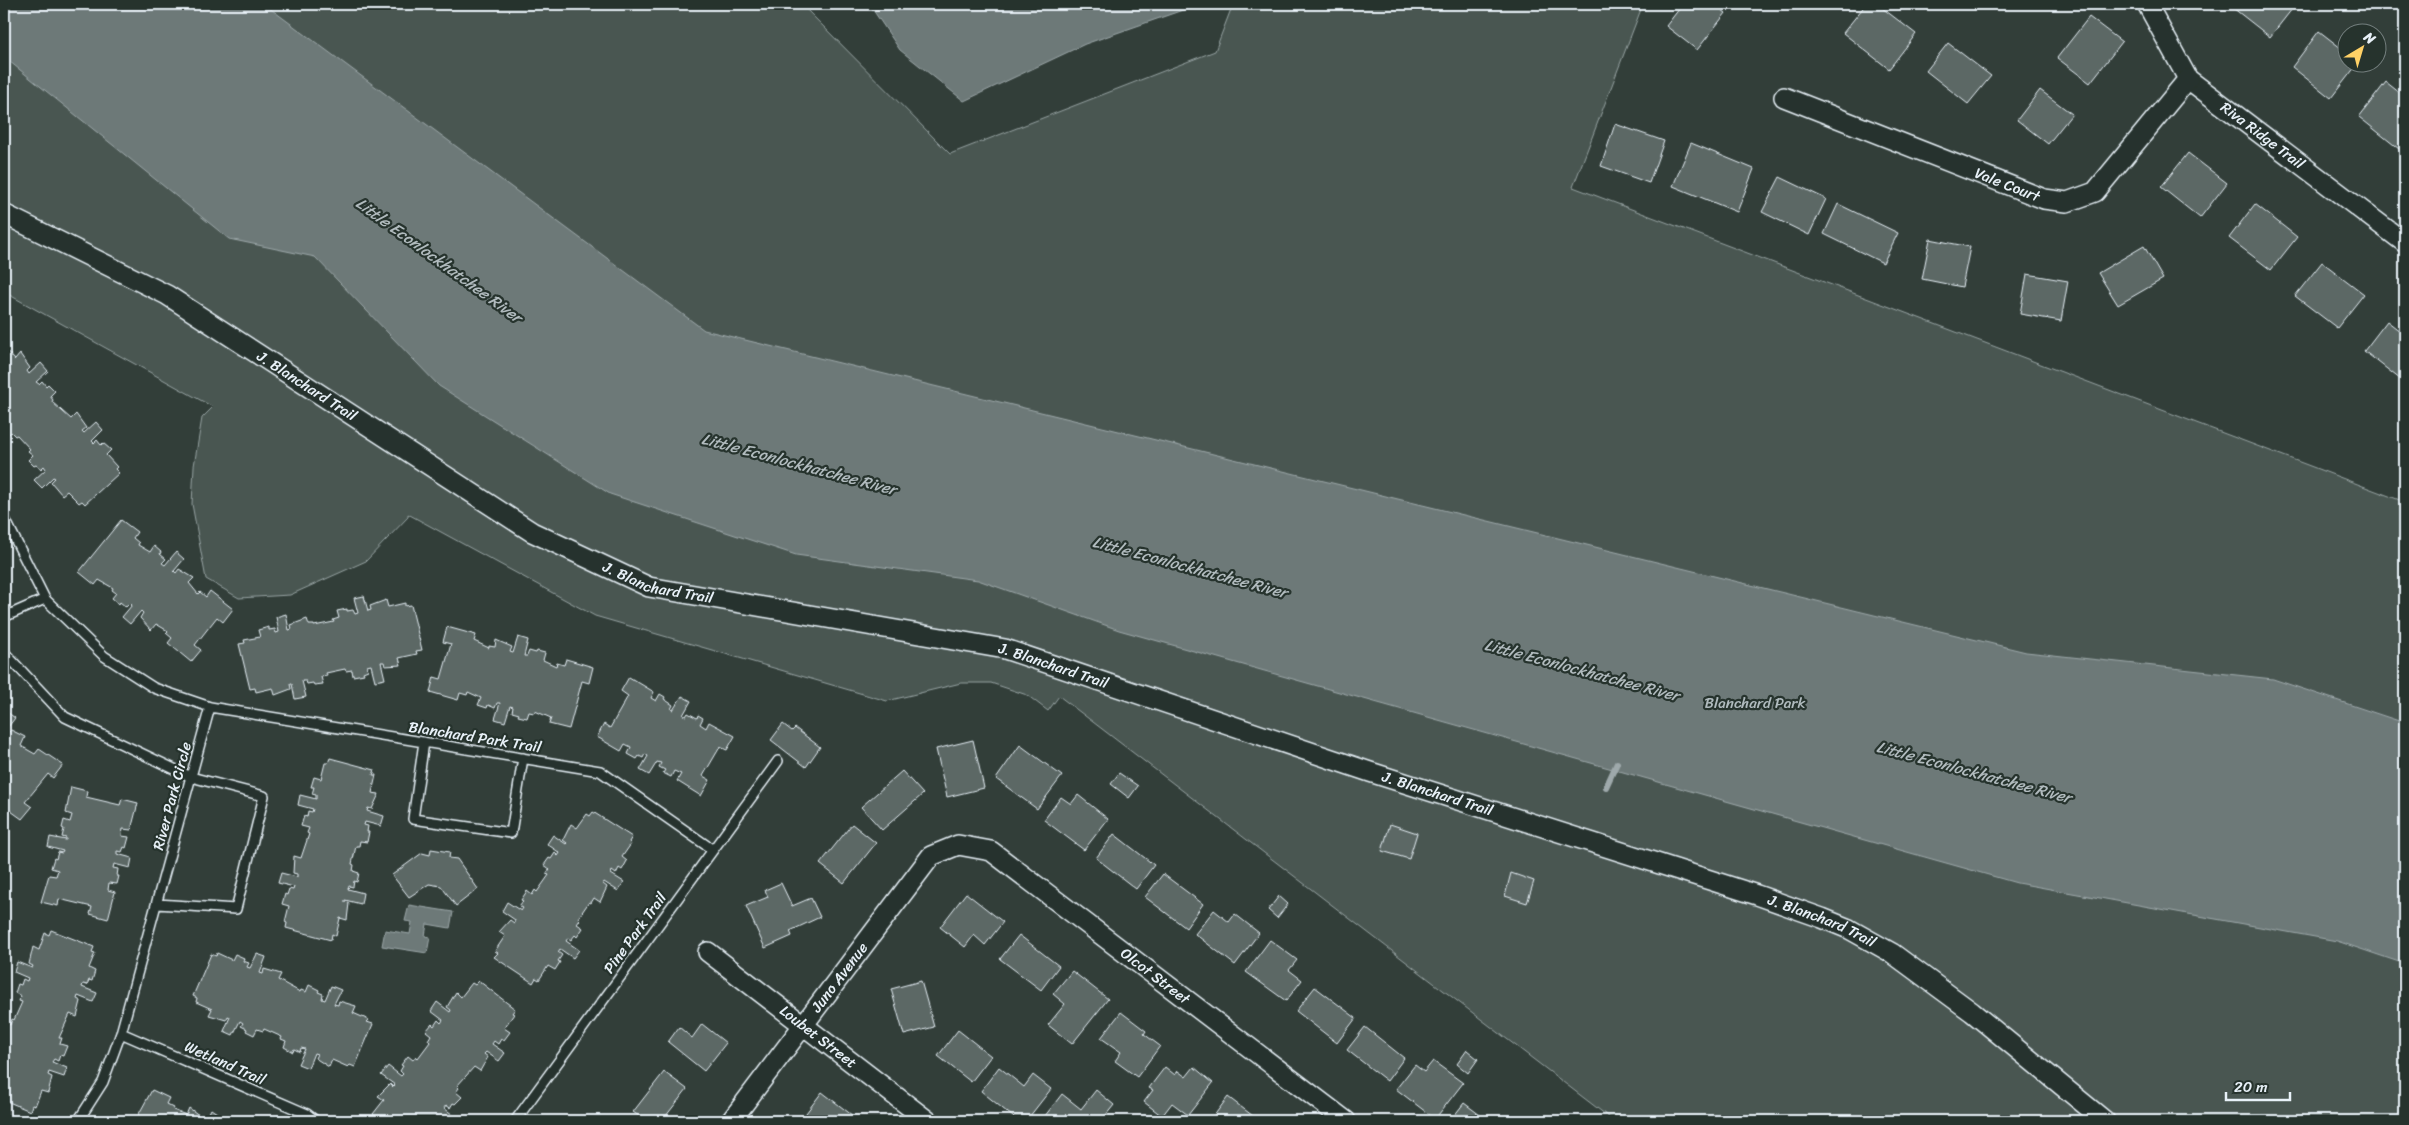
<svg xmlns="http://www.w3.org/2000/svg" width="2409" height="1125" font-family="Sriracha,sans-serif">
<rect width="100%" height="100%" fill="#323e39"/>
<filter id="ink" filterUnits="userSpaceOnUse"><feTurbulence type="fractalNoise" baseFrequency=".02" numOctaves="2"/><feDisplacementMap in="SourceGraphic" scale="10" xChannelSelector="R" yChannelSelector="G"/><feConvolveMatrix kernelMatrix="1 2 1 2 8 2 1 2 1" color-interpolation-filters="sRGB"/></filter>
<g filter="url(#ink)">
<path fill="#495651" stroke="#98a4a4" d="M 4,4 L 801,4 L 950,154 L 1215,51 L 1233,4 L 1643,4 L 1573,187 L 2405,502 L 2405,1121 L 1614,1121 L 1059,696 L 1048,711 L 1027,695 L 991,683 L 961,683 L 887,701 L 595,616 L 408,514 L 408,517 L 366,561 L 290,595 L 239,598 L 206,579 L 192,504 L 194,466 L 202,418 L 213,407 L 4,292 Z"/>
<path fill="#6d7978" stroke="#9ea9ab" d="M 4,4 L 264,4 L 704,330 L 2026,652 L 2273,679 L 2405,723 L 2405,964 L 2337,941 L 2017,883 L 1119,630 L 978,580 L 796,555 L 610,494 L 439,386 L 315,257 L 229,239 L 4,57 Z
M 869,4 L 1200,4 L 1085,44 L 964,101 L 900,50 Z
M 409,905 L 453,912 L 450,928 L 427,924 L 425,936 L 430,937 L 427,953 L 382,946 L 385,930 L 410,934 L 412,922 L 405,921 Z"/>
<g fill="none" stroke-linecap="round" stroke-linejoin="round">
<path stroke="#9ea9ab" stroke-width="6" d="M 1606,787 L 1617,763"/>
</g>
<path fill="#5c6865" stroke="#e8f1f8" d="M 1683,4 L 1714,4 L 1726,13 L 1697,50 L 1666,26 Z
M 1866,4 L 1877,4 L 1916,34 L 1889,69 L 1843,33 Z
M 2236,4 L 2296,4 L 2270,37 L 2233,8 Z
M 2089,17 L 2122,42 L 2090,83 L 2057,58 Z
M 2319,31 L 2346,52 L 2346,62 L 2359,62 L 2331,98 L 2292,67 Z
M 1948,43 L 1991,76 L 1968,104 L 1926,71 Z
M 2386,82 L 2405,97 L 2405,140 L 2399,149 L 2359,117 Z
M 2040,90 L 2072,114 L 2048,144 L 2017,120 Z
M 1615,124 L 1664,141 L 1649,183 L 1601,166 Z
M 1691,143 L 1754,169 L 1737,212 L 1673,186 Z
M 2188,153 L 2227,183 L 2200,218 L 2161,187 Z
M 1780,177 L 1826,199 L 1809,235 L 1762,212 Z
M 1838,204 L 1898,233 L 1883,263 L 1824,234 Z
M 2255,204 L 2297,237 L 2271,270 L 2229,238 Z
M 1930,239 L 1970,247 L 1962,287 L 1922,279 Z
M 2144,246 L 2163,279 L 2118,305 L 2098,273 Z
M 2322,262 L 2364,294 L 2337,328 L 2295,296 Z
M 2027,274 L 2068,281 L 2061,321 L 2020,314 Z
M 2387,321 L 2405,335 L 2405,383 L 2364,351 Z
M 4,348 L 15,360 L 20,354 L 30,368 L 27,371 L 29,374 L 41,363 L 48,371 L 36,382 L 39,384 L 42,381 L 46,386 L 48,384 L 55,391 L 50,396 L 53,400 L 52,402 L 71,419 L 76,414 L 86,428 L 82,431 L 84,433 L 96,422 L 103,430 L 92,441 L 94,443 L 97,440 L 101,445 L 103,443 L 111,450 L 106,455 L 117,467 L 115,469 L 119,473 L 85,504 L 82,501 L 79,503 L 67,491 L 62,495 L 51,482 L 55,478 L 53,477 L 42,488 L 34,480 L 46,469 L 44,466 L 41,469 L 36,465 L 34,466 L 28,460 L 33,455 L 28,451 L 30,449 L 17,435 L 15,436 L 11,432 L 6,437 L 4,434 Z
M 121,520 L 137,532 L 133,538 L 139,543 L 138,545 L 150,552 L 154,546 L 161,552 L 160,554 L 166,559 L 162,563 L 165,565 L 176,552 L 184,559 L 174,571 L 176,573 L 179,569 L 194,578 L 189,583 L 198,594 L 200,592 L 206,597 L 210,591 L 233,609 L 223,622 L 217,617 L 195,645 L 201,650 L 191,662 L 168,643 L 172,638 L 166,633 L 168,631 L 156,624 L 151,630 L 140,618 L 143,613 L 141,611 L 130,624 L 122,617 L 132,605 L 130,603 L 126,607 L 120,602 L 119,604 L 112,598 L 116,593 L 112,590 L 113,588 L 99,580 L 95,585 L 79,572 Z
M 364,596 L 368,611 L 371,610 L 370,606 L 386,600 L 388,607 L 405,603 L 405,606 L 411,605 L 422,650 L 416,651 L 417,654 L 399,658 L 401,665 L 385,666 L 384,662 L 381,662 L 385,679 L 375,681 L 371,665 L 367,666 L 368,670 L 363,672 L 364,674 L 353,676 L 352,670 L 346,671 L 345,669 L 326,673 L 327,676 L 321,677 L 323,684 L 314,685 L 313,683 L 307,684 L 306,681 L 302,681 L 306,697 L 295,699 L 292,684 L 290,684 L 291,689 L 275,695 L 273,688 L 256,692 L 255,688 L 250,689 L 239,644 L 245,643 L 244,640 L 260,637 L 258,630 L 269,627 L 269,630 L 275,629 L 276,633 L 279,632 L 276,617 L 286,614 L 289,630 L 292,629 L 291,625 L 307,619 L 309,625 L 314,625 L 314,626 L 334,622 L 333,620 L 339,618 L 337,611 L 347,609 L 347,611 L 353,610 L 355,614 L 358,613 L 354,598 Z
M 447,627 L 476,635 L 474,641 L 489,648 L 489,646 L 495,647 L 496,640 L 512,647 L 510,652 L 513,653 L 518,637 L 528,640 L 524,656 L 527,656 L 529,651 L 536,653 L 537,651 L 545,653 L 543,660 L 556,666 L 557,663 L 564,665 L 566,659 L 593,667 L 589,683 L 582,681 L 569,729 L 549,724 L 551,718 L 535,711 L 534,713 L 529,712 L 527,718 L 518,716 L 519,714 L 512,712 L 513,707 L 510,706 L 505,722 L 495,719 L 500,703 L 497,703 L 495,708 L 488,705 L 487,708 L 478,705 L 481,698 L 468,692 L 467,695 L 460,693 L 458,700 L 430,692 L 434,677 L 441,679 L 451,644 L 443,642 Z
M 629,677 L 654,692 L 651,698 L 656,701 L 660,694 L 665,697 L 664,699 L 673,705 L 671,709 L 673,710 L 682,696 L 691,701 L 683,715 L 686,716 L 688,713 L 697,718 L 698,715 L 703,718 L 700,724 L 706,728 L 709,722 L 735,736 L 727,750 L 720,747 L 703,776 L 710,780 L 701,796 L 677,781 L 681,774 L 674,771 L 671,777 L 663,773 L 665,770 L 659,767 L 661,763 L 657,762 L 649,775 L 640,770 L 648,756 L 645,754 L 643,758 L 639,756 L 637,759 L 628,754 L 631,747 L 625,744 L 621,751 L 597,737 L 604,724 L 610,728 L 628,696 L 621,691 Z
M 7,712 L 15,718 L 5,731 L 8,733 L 11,730 L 25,737 L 21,746 L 35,754 L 39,749 L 63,765 L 53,778 L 48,774 L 25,802 L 32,807 L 22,819 L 4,806 L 4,716 Z
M 783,724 L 792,731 L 795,728 L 820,747 L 806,767 L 771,740 Z
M 973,740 L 984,788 L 947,797 L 936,749 Z
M 1020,745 L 1062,776 L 1037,809 L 996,779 Z
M 330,758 L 375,770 L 373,775 L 376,775 L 372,793 L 379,794 L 372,809 L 368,808 L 367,811 L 384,816 L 381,826 L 365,822 L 364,825 L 368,826 L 367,832 L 369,832 L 367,842 L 360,841 L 359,846 L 356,846 L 352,864 L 354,865 L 353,871 L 359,873 L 357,882 L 354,881 L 353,887 L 349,886 L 348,889 L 363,893 L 361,904 L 345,900 L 345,902 L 349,903 L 347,920 L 340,918 L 336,936 L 332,934 L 331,940 L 286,928 L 287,923 L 285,922 L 289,906 L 282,904 L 285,894 L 287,895 L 289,889 L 293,890 L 294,887 L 278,883 L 281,873 L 297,877 L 297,874 L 293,873 L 294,856 L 301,858 L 309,834 L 307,833 L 309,828 L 301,826 L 304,816 L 307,817 L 308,811 L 312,812 L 313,809 L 298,805 L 300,795 L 316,799 L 316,795 L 312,794 L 314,787 L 311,787 L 314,777 L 321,779 L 325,763 L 328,763 Z
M 902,771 L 923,794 L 882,830 L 861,807 Z
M 1119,773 L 1138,786 L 1129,798 L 1111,784 Z
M 71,787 L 87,791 L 86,797 L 120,805 L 122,799 L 138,803 L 131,830 L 123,829 L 122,836 L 129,837 L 126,848 L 124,847 L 122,852 L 117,851 L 117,854 L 132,858 L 130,868 L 114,864 L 113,868 L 118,869 L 117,876 L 119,876 L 117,884 L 109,883 L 108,890 L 115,892 L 108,919 L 90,914 L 92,907 L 59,899 L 58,906 L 41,902 L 49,875 L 56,876 L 58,870 L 51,868 L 54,858 L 56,859 L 58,852 L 62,853 L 63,851 L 48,847 L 50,837 L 66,840 L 66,838 L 62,837 L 64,829 L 62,828 L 64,820 L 70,822 L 72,815 L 66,813 Z
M 1078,795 L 1108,819 L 1084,850 L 1044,820 L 1061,797 L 1071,804 Z
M 593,812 L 632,837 L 629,842 L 631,844 L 622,857 L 627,861 L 622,870 L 619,868 L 616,874 L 612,871 L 611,874 L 624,882 L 618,891 L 604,882 L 603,884 L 607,887 L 600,902 L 594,898 L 591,903 L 589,902 L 578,918 L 580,920 L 577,924 L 583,928 L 577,937 L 575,935 L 571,940 L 568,938 L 566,941 L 579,950 L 573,958 L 560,949 L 558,952 L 562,955 L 558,961 L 560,962 L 555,970 L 548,966 L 539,980 L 536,978 L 533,983 L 494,957 L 498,953 L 495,951 L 505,936 L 499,932 L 510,920 L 514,923 L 515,920 L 502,911 L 507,902 L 521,911 L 523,908 L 519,906 L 523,901 L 521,900 L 527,891 L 532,895 L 535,890 L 537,892 L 549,875 L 546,874 L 550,869 L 544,865 L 549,858 L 551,859 L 555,853 L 558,856 L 560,853 L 547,844 L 553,835 L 566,844 L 567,843 L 563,840 L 571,824 L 577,828 L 587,814 L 590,816 Z
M 852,824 L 876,843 L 844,883 L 820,864 Z
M 1390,824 L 1417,833 L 1409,859 L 1382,851 Z
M 1114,834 L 1154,865 L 1136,889 L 1096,858 Z
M 431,849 L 450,852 L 449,858 L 457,859 L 478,889 L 456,906 L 441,886 L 429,884 L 409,897 L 392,875 L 422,853 L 430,855 Z
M 1511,873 L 1534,881 L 1527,903 L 1505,896 Z
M 1163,874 L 1203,904 L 1186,928 L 1145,897 Z
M 781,883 L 792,906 L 811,898 L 820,917 L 790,931 L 792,936 L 765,948 L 746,906 L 768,897 L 765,890 Z
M 966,893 L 1003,922 L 985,945 L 974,935 L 965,947 L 940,927 Z
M 1279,896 L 1288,904 L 1277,918 L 1268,910 Z
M 1214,910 L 1229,922 L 1235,914 L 1259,933 L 1235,965 L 1195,934 Z
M 51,930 L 94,947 L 92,952 L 95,953 L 89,968 L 95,971 L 92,981 L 89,980 L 87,985 L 83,984 L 82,987 L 97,993 L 93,1002 L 78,996 L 77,999 L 81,1001 L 77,1017 L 70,1014 L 59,1038 L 62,1038 L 60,1044 L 67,1046 L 63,1056 L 60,1055 L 58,1061 L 54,1059 L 52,1062 L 67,1068 L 64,1077 L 49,1072 L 48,1075 L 52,1077 L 48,1093 L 41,1091 L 35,1106 L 32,1105 L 30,1111 L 4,1100 L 4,1022 L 10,1025 L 12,1019 L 14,1020 L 22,1002 L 19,1001 L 21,996 L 15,993 L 18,984 L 21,985 L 23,979 L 27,981 L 28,978 L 14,972 L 17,962 L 32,968 L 33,966 L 29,964 L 33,947 L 39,950 L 45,933 L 49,935 Z
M 1019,935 L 1059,966 L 1041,990 L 1000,959 Z
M 1270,940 L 1297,960 L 1289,970 L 1302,980 L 1286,1001 L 1246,972 Z
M 217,953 L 232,960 L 235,954 L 244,958 L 243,961 L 249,963 L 247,967 L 250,968 L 257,954 L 266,957 L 260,973 L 263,974 L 264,969 L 281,974 L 278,980 L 300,992 L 301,990 L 306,992 L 309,985 L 319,990 L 318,992 L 323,994 L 322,999 L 325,1000 L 331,986 L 341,990 L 334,1004 L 338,1005 L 339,1001 L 356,1006 L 353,1013 L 369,1020 L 367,1022 L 373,1024 L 355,1067 L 350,1065 L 348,1067 L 332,1060 L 329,1067 L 315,1058 L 317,1054 L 314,1053 L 308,1068 L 298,1064 L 305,1049 L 301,1048 L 300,1052 L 294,1049 L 293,1052 L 284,1047 L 286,1041 L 281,1039 L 282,1037 L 264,1029 L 263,1031 L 257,1029 L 254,1035 L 246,1031 L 247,1029 L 241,1026 L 243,1023 L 240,1021 L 233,1035 L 224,1031 L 230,1017 L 228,1016 L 226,1020 L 209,1015 L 212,1009 L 196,1002 L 197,998 L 193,996 L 211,954 L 216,956 Z
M 1072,971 L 1108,999 L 1072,1044 L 1048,1025 L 1065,1004 L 1053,994 Z
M 479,981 L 515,1009 L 512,1013 L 514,1014 L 504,1028 L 510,1032 L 504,1040 L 501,1039 L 498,1044 L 494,1041 L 492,1044 L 505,1053 L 499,1061 L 486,1052 L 484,1054 L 488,1057 L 480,1071 L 474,1067 L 457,1086 L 459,1088 L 456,1092 L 462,1097 L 455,1104 L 453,1103 L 450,1108 L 446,1105 L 444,1108 L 457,1118 L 454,1121 L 444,1121 L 438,1116 L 436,1119 L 439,1121 L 372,1121 L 375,1116 L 373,1114 L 384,1100 L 378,1096 L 390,1084 L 393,1087 L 395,1085 L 381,1075 L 388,1066 L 401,1076 L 403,1074 L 400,1071 L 403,1066 L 401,1065 L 408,1056 L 413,1060 L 416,1056 L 418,1058 L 430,1042 L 428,1040 L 431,1035 L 426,1031 L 432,1024 L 434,1026 L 438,1020 L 441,1023 L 443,1020 L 431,1011 L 437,1002 L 450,1012 L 451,1010 L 447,1007 L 456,992 L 461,997 L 472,983 L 475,985 Z
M 921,981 L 934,1027 L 904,1035 L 891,989 Z
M 1315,987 L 1356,1018 L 1337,1043 L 1296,1011 Z
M 1121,1012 L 1146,1031 L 1144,1034 L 1160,1046 L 1137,1077 L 1115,1061 L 1121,1052 L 1101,1038 Z
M 702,1024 L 726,1043 L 704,1071 L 668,1042 L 679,1027 L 692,1038 Z
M 1365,1027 L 1404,1058 L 1387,1081 L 1347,1050 Z
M 958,1030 L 991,1056 L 971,1082 L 938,1056 Z
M 1467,1050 L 1478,1059 L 1468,1073 L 1457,1064 Z
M 1433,1061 L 1463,1083 L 1435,1119 L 1396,1089 L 1415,1065 L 1424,1072 Z
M 999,1067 L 1024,1087 L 1033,1075 L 1051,1089 L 1026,1121 L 1018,1121 L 981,1091 Z
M 1165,1067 L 1175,1075 L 1178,1071 L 1186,1077 L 1194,1067 L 1213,1083 L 1188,1115 L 1172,1103 L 1162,1116 L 1144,1102 L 1153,1090 L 1149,1088 Z
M 664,1072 L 687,1089 L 662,1121 L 646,1121 L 633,1112 Z
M 152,1090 L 169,1098 L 166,1104 L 174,1108 L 173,1110 L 186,1115 L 189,1108 L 203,1118 L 201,1121 L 135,1121 Z
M 1096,1090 L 1114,1105 L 1101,1121 L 1041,1121 L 1062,1094 L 1081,1109 Z
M 822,1092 L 857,1119 L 855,1121 L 800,1121 Z
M 1228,1097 L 1257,1119 L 1256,1121 L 1210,1121 Z
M 1464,1103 L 1488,1121 L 1450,1121 Z
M 211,1109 L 220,1115 L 217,1121 L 205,1121 Z"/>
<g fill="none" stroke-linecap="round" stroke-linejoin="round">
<defs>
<path id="lane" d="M 4,517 L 45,599
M 4,617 L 45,599 L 104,656 L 154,688 L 210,707 L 600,771 L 713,850
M 4,652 L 65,717 L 191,777 L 264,796 L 236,909 L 157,904
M 424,742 L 413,819 L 511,833 L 523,758
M 121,1033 L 307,1114 L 316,1121
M 78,1121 L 103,1082 L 121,1033 L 210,707
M 515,1121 L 778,761"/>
<g id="street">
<path id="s1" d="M 2147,4 L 2188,79 L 2405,243"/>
<path id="s2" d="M 1784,97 L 2044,199 L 2067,202 L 2095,192 L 2188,79"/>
<path id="s3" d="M 4,214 L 167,295 L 532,532 L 649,587 L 1005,649 L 1370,772 L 1757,895 L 1822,918 L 1849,929 L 1892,953 L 1972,1012 L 2105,1121"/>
<path id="s4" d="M 708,952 L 928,1121"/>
<path id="s5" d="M 731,1121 L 931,856 L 958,845 L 991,851 L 1346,1121"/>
</g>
</defs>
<use href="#lane" stroke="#e8f1f8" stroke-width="12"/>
<use href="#street" stroke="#e8f1f8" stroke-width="22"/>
<use href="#lane" stroke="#26332d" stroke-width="9"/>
<use href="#street" stroke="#26332d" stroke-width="19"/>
</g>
</g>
<g text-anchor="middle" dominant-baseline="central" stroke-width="4.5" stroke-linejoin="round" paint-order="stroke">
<g font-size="15" fill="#e8f1f8" stroke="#26332d">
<text stroke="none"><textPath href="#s1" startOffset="179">Riva Ridge Trail</textPath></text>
<text stroke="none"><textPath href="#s2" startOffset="240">Vale Court</textPath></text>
<text stroke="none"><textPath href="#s3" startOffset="349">J. Blanchard Trail</textPath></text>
<text stroke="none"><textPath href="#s3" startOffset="754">J. Blanchard Trail</textPath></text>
<text stroke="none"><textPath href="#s3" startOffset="1159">J. Blanchard Trail</textPath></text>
<text transform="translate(475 737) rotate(9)">Blanchard Park Trail</text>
<text stroke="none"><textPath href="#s3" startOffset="1564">J. Blanchard Trail</textPath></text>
<text transform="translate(172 796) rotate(-75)">River Park Circle</text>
<text stroke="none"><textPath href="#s3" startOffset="1969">J. Blanchard Trail</textPath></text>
<text transform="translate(635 933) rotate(-54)">Pine Park Trail</text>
<text stroke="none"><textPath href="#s5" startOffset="601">Olcot Street</textPath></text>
<text stroke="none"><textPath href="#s5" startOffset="180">Juno Avenue</textPath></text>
<text stroke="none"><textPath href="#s4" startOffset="139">Loubet Street</textPath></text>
<text transform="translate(225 1063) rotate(24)">Wetland Trail</text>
</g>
<g font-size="15" fill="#b0bbbe" stroke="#26332d">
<text x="1755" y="703">Blanchard Park</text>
</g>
<g font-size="16" font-style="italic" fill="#b1bbbe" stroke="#26332d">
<text transform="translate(439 260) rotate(36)">Little Econlockhatchee River</text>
<text transform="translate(799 464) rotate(15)">Little Econlockhatchee River</text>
<text transform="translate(1190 567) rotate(15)">Little Econlockhatchee River</text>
<text transform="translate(1582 670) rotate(15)">Little Econlockhatchee River</text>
<text transform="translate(1974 772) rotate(15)">Little Econlockhatchee River</text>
</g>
</g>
<rect width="2409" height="1125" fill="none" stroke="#26332d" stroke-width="20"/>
<rect x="10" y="10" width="2389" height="1105" fill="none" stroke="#e8f1f8" stroke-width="2" filter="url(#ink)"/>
<g transform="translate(2362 48) rotate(38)"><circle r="24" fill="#26332d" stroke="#747f7e"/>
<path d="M0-4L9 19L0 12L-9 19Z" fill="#ffd166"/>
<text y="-8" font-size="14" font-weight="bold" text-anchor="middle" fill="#e8f1f8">N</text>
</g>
<path d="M2226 1092v8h64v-8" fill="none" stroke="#e8f1f8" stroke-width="2.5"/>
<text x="2234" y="1092" font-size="15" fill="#e8f1f8" stroke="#26332d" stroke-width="4" paint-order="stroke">20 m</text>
</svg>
